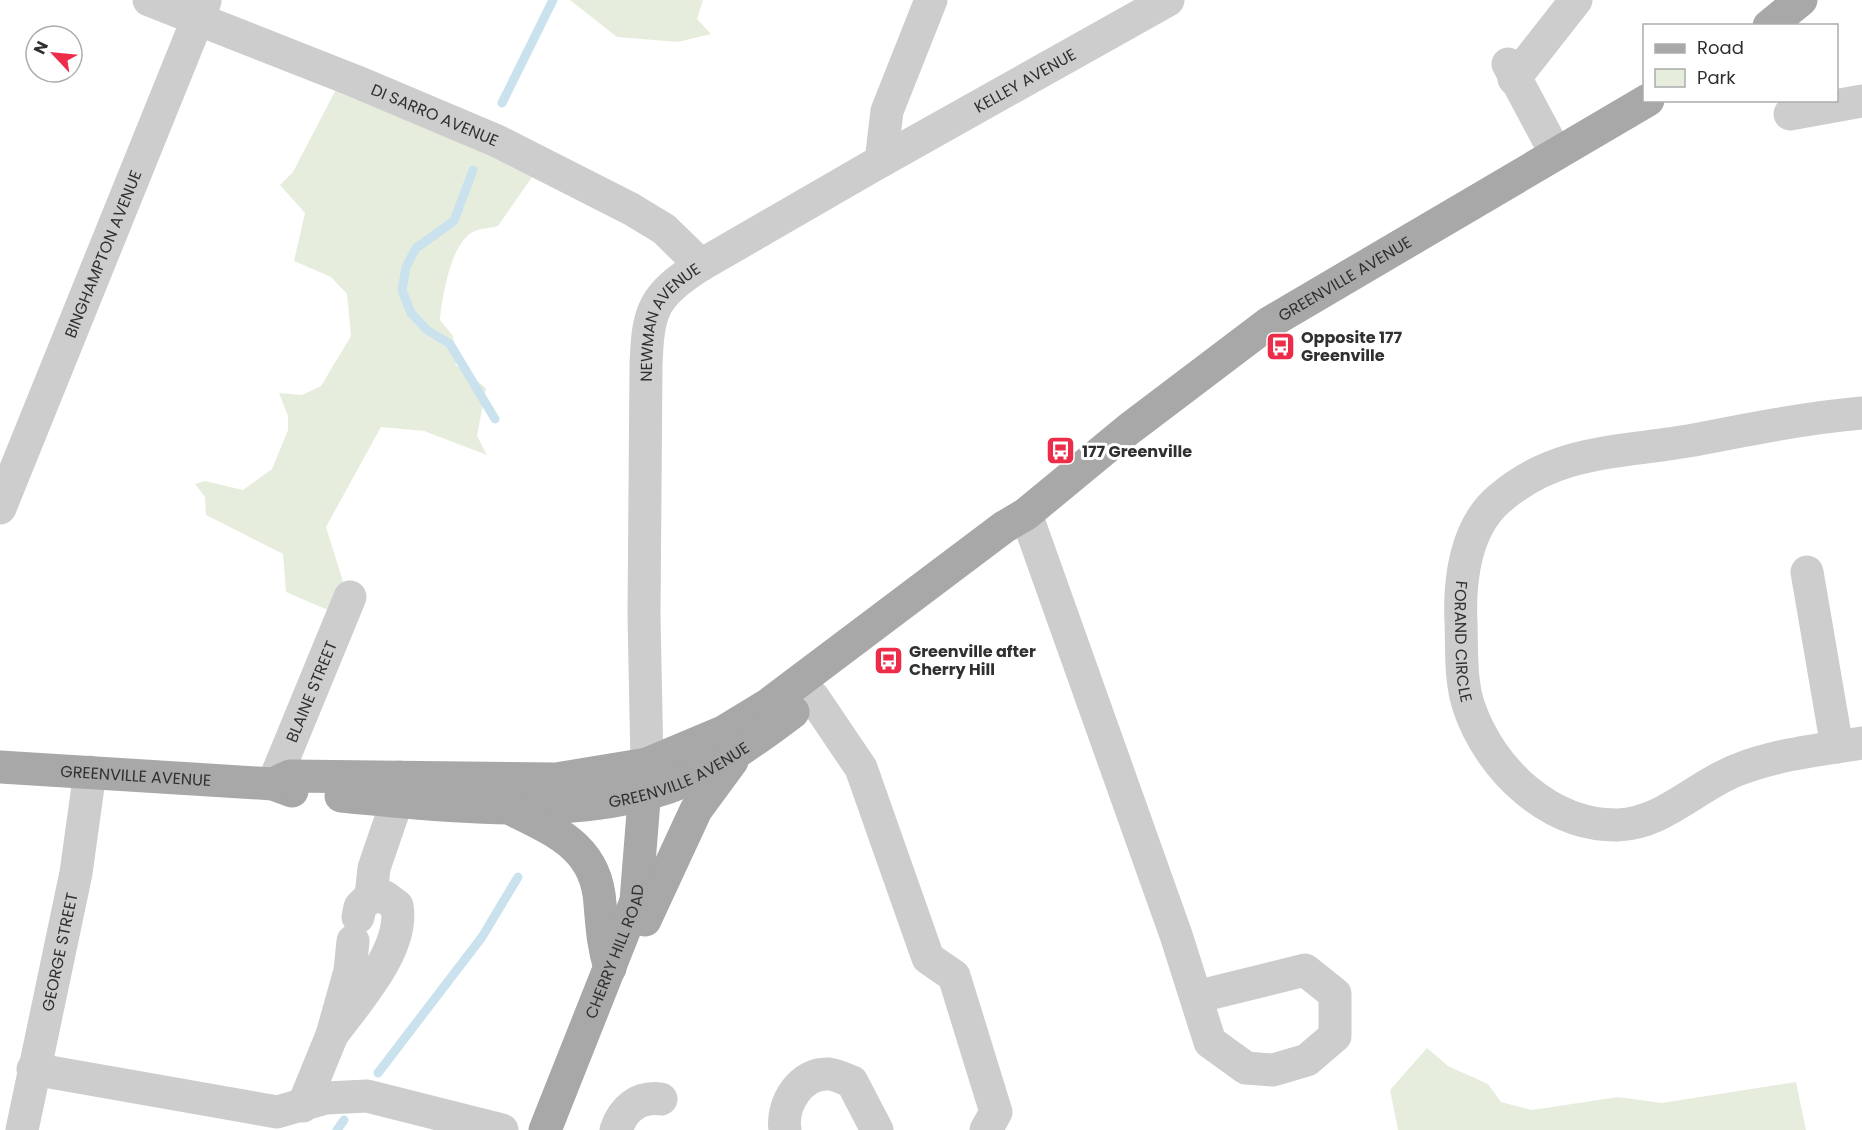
<svg xmlns="http://www.w3.org/2000/svg" width="1862" height="1130" font-family="Poppins,sans-serif">
<rect width="100%" height="100%" fill="#fff"/>
<path fill="#e7eddd" d="M 570,0 L 703,0 L 697,19 L 711,34 L 678,42 L 617,37 Z
M 343,76 L 541,164 L 498,226 C 491,228 482,228 475,231 C 451,240 442,298 440,320 L 453,336 L 456,365 L 486,388 L 477,436 L 487,455 L 424,431 L 381,427 L 326,527 L 346,591 L 337,614 L 286,592 L 283,554 L 206,515 L 205,497 L 195,484 L 205,481 L 243,490 L 272,469 L 288,430 L 288,416 L 279,393 L 302,395 L 321,386 L 351,336 L 347,294 L 331,277 L 294,261 L 305,213 L 280,185 L 293,172 Z
M 1427,1048 L 1448,1066 L 1488,1084 L 1501,1102 L 1532,1110 L 1618,1097 L 1662,1103 L 1796,1082 L 1806,1130 L 1398,1130 L 1390,1090 Z"/>
<g fill="none" stroke-linecap="round" stroke-linejoin="round">
<path stroke="#c9e2ee" stroke-width="9" d="M 502,103 L 553,0
M 473,170 L 454,221 L 416,248 L 406,267 L 402,290 L 411,313 L 427,330 L 450,344 L 495,419
M 378,1073 L 482,937 L 518,877
M 337,1130 L 344,1120"/>
<g stroke="#cdcdcd" stroke-width="33">
<path id="s1" d="M 149,0 L 355,81 L 497,141 L 631,209 L 664,229 L 701,265"/>
<path d="M 1508,64 L 1556,154"/>
<path d="M 1514,79 L 1576,0"/>
<path d="M 1790,114 L 1862,101"/>
<path id="s2" d="M 881,161 L 1168,0"/>
<path id="s3" d="M 1862,413 C 1806,418 1750,429 1694,440 C 1622,453 1558,448 1499,499 C 1465,528 1459,581 1461,623 C 1462,650 1460,681 1469,707 C 1490,769 1549,826 1618,825 C 1664,823 1696,786 1737,770 C 1777,754 1820,750 1862,743"/>
<path id="s4" d="M 0,508 L 205,1"/>
<path d="M 1026,514 L 1176,935 L 1210,1042 L 1246,1068 L 1273,1070 L 1307,1060 L 1335,1036 L 1335,994 L 1305,970 L 1196,997"/>
<path d="M 1807,572 L 1837,747"/>
<path d="M 813,697 L 861,768 L 928,958 L 954,976 L 996,1112 L 986,1130"/>
<path id="s5" d="M 647,764 L 644,615 L 646,365 C 648,309 653,296 701,265 L 881,161 L 887,111 L 931,0"/>
<path id="s6" d="M 273,784 L 350,597"/>
<path d="M 371,896 L 374,868 L 397,801 L 400,777"/>
<path d="M 353,941 L 350,971 L 332,1035 C 356,1002 405,949 397,906 L 385,897 L 371,896 L 360,907 L 358,917"/>
<path d="M 33,1069 L 277,1112 L 326,1098 L 367,1096 L 502,1130"/>
<path d="M 303,1106 L 332,1035"/>
<path id="s7" d="M 22,1130 L 76,873 L 90,772"/>
<path d="M 616,1130 C 623,1109 638,1096 661,1099"/>
<path d="M 785,1130 C 781,1104 801,1072 829,1074 C 837,1075 845,1079 852,1082 L 877,1130"/>
</g>
<g stroke="#a8a8a8" stroke-width="33">
<path d="M 1769,26 L 1801,0"/>
<path id="s8" d="M 0,767 L 273,784 L 292,791"/>
<path id="s9" d="M 273,784 L 290,776 L 556,779 L 647,764 L 723,732 L 769,704 L 1004,527 L 1026,514 L 1129,429 L 1269,323 L 1648,100"/>
<path id="s10" d="M 341,796 C 452,806 599,826 702,773 C 734,756 764,734 793,712"/>
<path d="M 513,810 C 557,832 597,848 600,904 C 602,927 603,946 610,968"/>
<path d="M 645,920 L 696,810 L 732,761"/>
<path id="s11" d="M 545,1130 L 636,901 L 646,775"/>
</g>
</g>
<defs>
<symbol id="bus-square" viewBox="-11 -11 22 22"><rect x="-9" y="-9" width="18" height="18" rx="4" fill="#ed2c49" stroke="#fff"/><path d="M-5-6H5V4H4V6H2V4H-2V6H-4V4H-5ZM-3.5-4V0h7V-4ZM-3.5 1.2v1.5H-2V1.2ZM2 1.2v1.5H3.5V1.2Z" fill="#fff"/></symbol>
</defs>
<g fill-rule="evenodd">
<use href="#bus-square" x="1264" y="330" width="33" height="33"/>
<use href="#bus-square" x="1044" y="434" width="33" height="33"/>
<use href="#bus-square" x="872" y="644" width="33" height="33"/>
</g>
<g text-anchor="middle" dominant-baseline="central" stroke-width="6" stroke-linejoin="round" paint-order="stroke">
<g font-size="16" fill="#303030" stroke="#fff">
<text stroke="none"><textPath href="#s2" startOffset="165">KELLEY AVENUE</textPath></text>
<text stroke="none"><textPath href="#s1" startOffset="308">DI SARRO AVENUE</textPath></text>
<text stroke="none"><textPath href="#s4" startOffset="274">BINGHAMPTON AVENUE</textPath></text>
<text stroke="none"><textPath href="#s9" startOffset="1230">GREENVILLE AVENUE</textPath></text>
<text stroke="none"><textPath href="#s5" startOffset="450">NEWMAN AVENUE</textPath></text>
<text stroke="none"><textPath href="#s3" startOffset="530">FORAND CIRCLE</textPath></text>
<text stroke="none"><textPath href="#s6" startOffset="100">BLAINE STREET</textPath></text>
<text stroke="none"><textPath href="#s10" startOffset="344">GREENVILLE AVENUE</textPath></text>
<text stroke="none"><textPath href="#s8" startOffset="136">GREENVILLE AVENUE</textPath></text>
<text stroke="none"><textPath href="#s11" startOffset="192">CHERRY HILL ROAD</textPath></text>
<text stroke="none"><textPath href="#s7" startOffset="182">GEORGE STREET</textPath></text>
</g>
<g font-size="16" font-weight="bold" fill="#303030" stroke="#fff" text-anchor="start">
<text x="1301" y="337">Opposite 177<tspan x="1301" dy="18">Greenville</tspan></text>
<text x="1082" y="451">177 Greenville</text>
<text x="909" y="651">Greenville after<tspan x="909" dy="18">Cherry Hill</tspan></text>
</g>
</g>
<rect x="1643" y="24" width="195" height="78" fill="#ffffff" stroke="#acacac" stroke-width="1.5"/>
<rect x="1655" y="44" width="30" height="9" fill="#a8a8a8" stroke="#acacac" stroke-width="1.5"/>
<text x="1697" y="54" font-size="18" fill="#303030">Road</text>
<rect x="1655" y="69" width="30" height="18" fill="#e7eddd" stroke="#acacac" stroke-width="1.5"/>
<text x="1697" y="84" font-size="18" fill="#303030">Park</text>
<g transform="translate(54 54) rotate(296)"><circle r="28" fill="#ffffff" stroke="#acacac" stroke-width="1.5"/>
<path d="M0-4.5L10 22L0 15L-10 22Z" fill="#ed2c49"/>
<text y="-9" font-size="16" font-weight="bold" text-anchor="middle" fill="#303030">N</text>
</g>
</svg>
